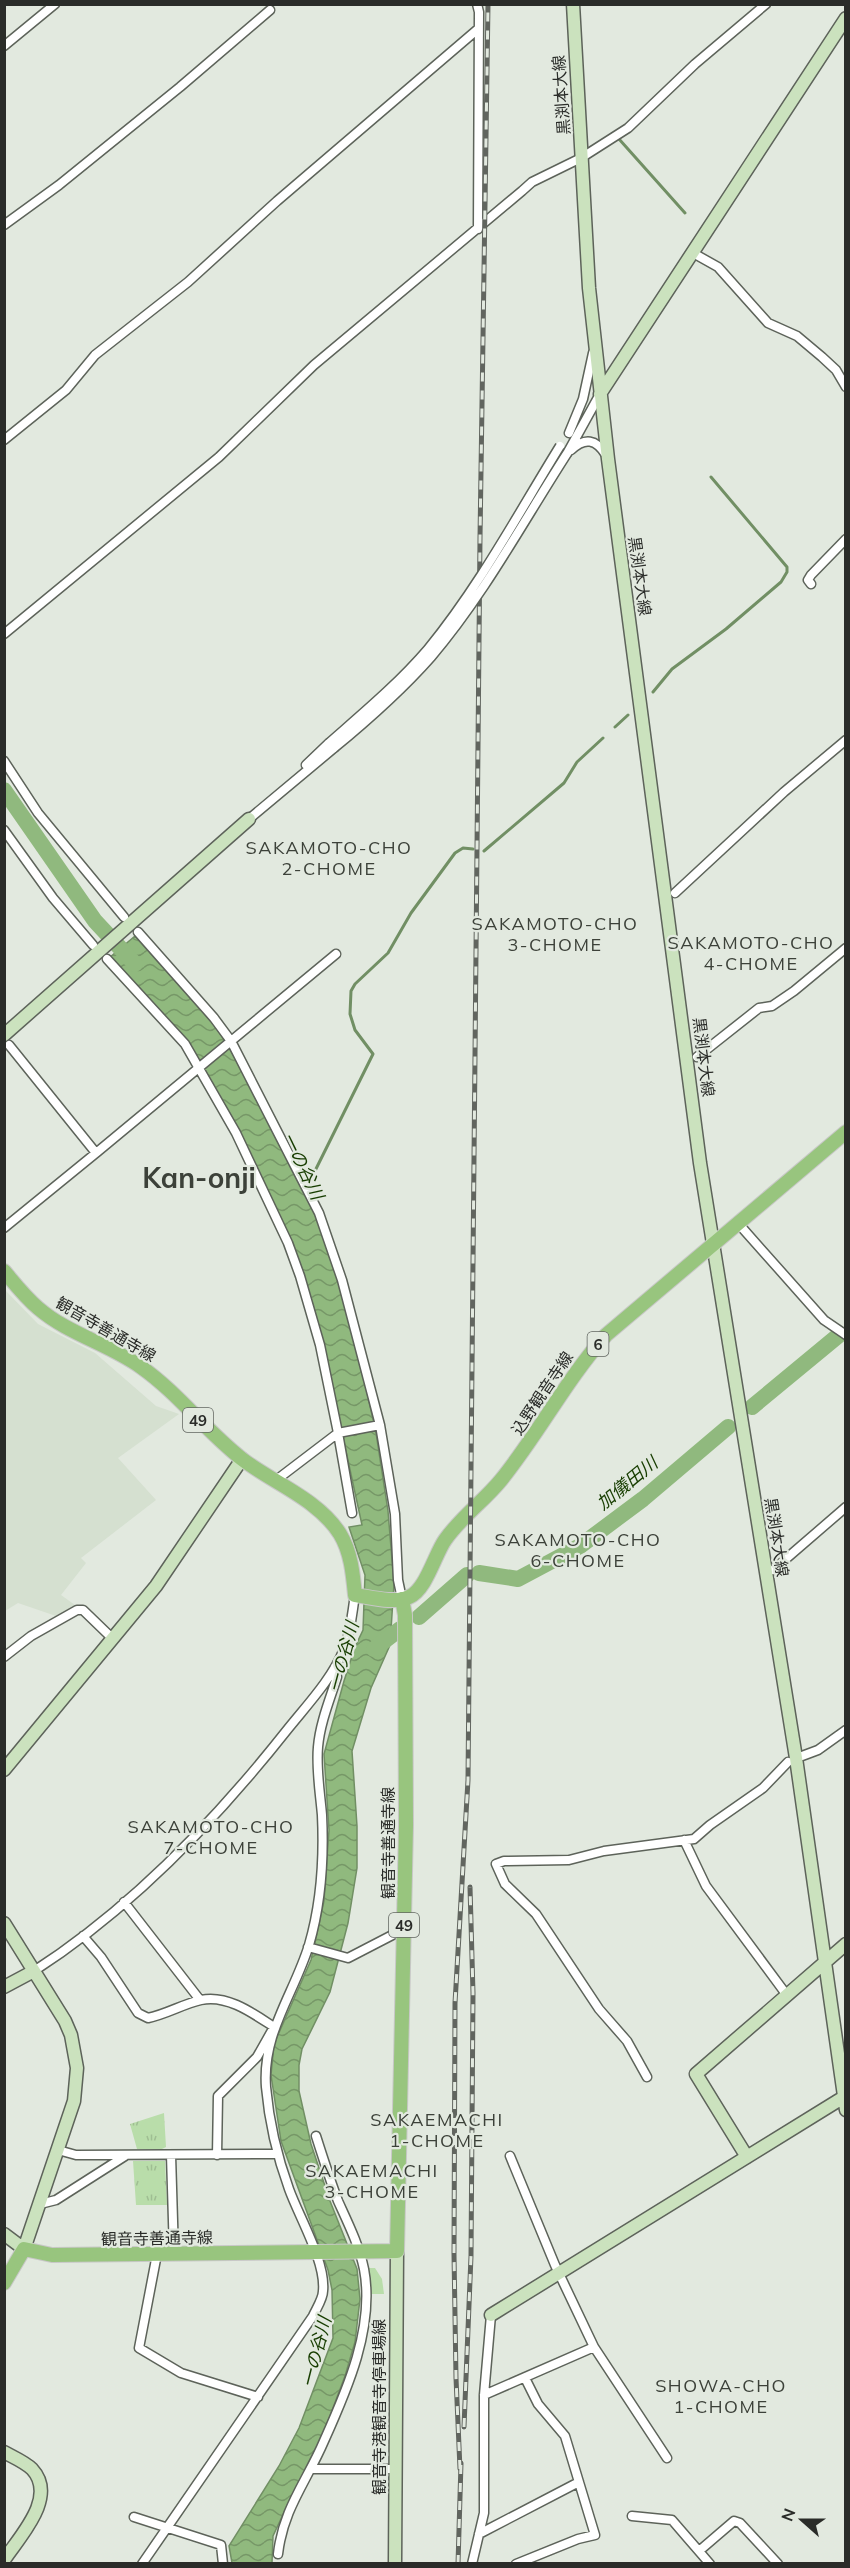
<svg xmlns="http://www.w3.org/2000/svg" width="850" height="2568" font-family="Mulish,'Noto Sans JP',sans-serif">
<defs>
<pattern id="grass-tufts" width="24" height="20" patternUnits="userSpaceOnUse" patternTransform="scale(1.5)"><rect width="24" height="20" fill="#b9ddaa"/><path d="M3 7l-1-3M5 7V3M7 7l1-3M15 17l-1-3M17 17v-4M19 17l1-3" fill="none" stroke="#9fbe92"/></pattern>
<pattern id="water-waves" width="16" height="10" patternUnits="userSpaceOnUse" patternTransform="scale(1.5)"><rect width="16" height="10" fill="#90b97e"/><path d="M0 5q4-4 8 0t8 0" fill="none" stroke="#769767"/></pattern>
</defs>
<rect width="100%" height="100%" fill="#e2e9df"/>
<path fill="#d5e0d0" d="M 4,1289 L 38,1324 L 95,1353 L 156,1406 L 179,1414 L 118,1458 L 156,1500 L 81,1558 L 86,1563 L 61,1595 L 75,1605 L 56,1616 L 18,1603 L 5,1611 Z"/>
<path fill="url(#grass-tufts)" d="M 164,2113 L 166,2147 L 162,2149 L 137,2149 L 130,2124 Z
M 133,2161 L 165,2161 L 167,2205 L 136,2205 Z"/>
<path fill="#b9ddaa" d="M 367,2268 L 375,2268 L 382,2279 L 384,2294 L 369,2294 Z"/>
<path fill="url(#water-waves)" stroke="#718f64" stroke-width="1.5" d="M 135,936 L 216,1027 L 233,1054 L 321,1226 L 353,1329 L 376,1433 L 388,1511 L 394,1584 L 390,1645 L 371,1688 L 352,1751 L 357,1826 L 357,1868 L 348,1923 L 330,1992 L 302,2049 L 299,2065 L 299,2091 L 311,2144 L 330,2201 L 357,2269 L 360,2299 L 355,2342 L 345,2376 L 319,2445 L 294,2491 L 273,2536 L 272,2563 L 232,2563 L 229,2546 L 279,2466 L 299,2428 L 333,2338 L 332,2290 L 328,2270 L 281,2141 L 271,2075 L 274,2044 L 311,1960 L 324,1901 L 329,1830 L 324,1754 L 344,1681 L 355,1647 L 363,1630 L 365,1575 L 349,1527 L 362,1525 L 323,1345 L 293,1249 L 207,1076 L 109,958 Z"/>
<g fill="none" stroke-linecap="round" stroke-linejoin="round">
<path stroke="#718f64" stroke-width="3" d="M 619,139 L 685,213
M 653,692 L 672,669 L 726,629 L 781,582 L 787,572 L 787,567 L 711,477
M 615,727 L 628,715
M 484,851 L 564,783 L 577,762 L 603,738
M 307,1187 L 373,1054 L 355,1030 L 350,1014 L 351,991 L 355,984 L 388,953 L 411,913 L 455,853 L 463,848 L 473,849"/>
<path stroke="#90b97e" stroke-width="16" d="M 4,790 L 95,921 L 135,964
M 752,1407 L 839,1335
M 479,1573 L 518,1579 L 580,1546 L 643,1499 L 728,1427
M 419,1617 L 467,1575
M 374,1649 L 400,1629"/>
<defs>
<path id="street" d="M 477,4 L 479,12 L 478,229
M 4,46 L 55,4
M 4,225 L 59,185 L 180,87 L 270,10
M 693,253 L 718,267 L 768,323 L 797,336 L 822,357 L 836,370 L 846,387
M 569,433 L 583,399 L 593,353
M 4,440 L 66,390 L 95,355 L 188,282 L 277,201 L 478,29
M 571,450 C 585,437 596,439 606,455
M 568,452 L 600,394
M 811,584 L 808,580 L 811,575 L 846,539
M 4,634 L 219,457 L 314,365 L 522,191 L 532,182 L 581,158 L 628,128 L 695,64 L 766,4
M 4,761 L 38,813 L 124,917
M 306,765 L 329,743
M 249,819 L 334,748
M 4,830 L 53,898 L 93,945
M 675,893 L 784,792 L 846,740
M 138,932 L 214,1018 L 231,1041 L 319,1213 L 342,1280 L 380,1425 L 395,1514 L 398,1580 L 402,1599
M 107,959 L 185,1044 L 236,1133 L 288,1243 L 300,1276 L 320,1345 L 338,1433 L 275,1481
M 9,1045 L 96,1153 L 336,954
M 697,1057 L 759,1008 L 772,1006 L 794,991 L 846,948
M 737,1222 L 824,1320 L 846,1335
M 4,1228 L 96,1153
M 352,1513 L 338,1433 L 380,1425
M 773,1570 L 846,1507
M 4,1657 L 31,1636 L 77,1610 L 83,1610 L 113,1639
M 802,1756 L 818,1750 L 846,1730
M 684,1840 L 706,1886 L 786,1994
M 124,1902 L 200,2000
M 83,1936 L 101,1957 L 138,2013 L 148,2018 C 167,2014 183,2004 201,2000 C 227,1994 254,2014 274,2027 L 257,2057 L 218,2096 L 217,2155
M 308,1947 L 348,1958 L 404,1929
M 34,1971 C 132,1908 215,1821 287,1730 C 307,1705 332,1679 344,1649 C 351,1632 352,1613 355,1595
M 647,2077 L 627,2041 L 599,2009 L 536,1914 L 505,1884 L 496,1864 L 504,1861 L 569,1860 L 604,1851 L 694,1839 L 710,1825 L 763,1788 L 788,1762
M 58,2150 L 76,2155 L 278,2154
M 171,2155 L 174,2254
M 510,2156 L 555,2265 L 594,2347 L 667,2458
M 40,2204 L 56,2200 L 125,2156
M 157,2254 L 139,2348 L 181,2373 L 258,2397
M 484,2395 L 594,2347
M 311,2469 L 395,2469
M 632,2516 L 672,2520 L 710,2564
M 134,2517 L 221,2545 L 223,2564
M 479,2534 L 579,2482
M 699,2551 L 734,2521 L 740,2523 L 778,2564
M 278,2554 C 283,2509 307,2481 324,2441 C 347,2390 375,2327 364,2269 C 359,2245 348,2223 338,2201 C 330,2180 323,2158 316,2136
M 142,2564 L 313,2316 C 316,2309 323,2299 323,2291 C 326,2262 299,2217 289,2189 C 277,2156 269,2121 266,2087 C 262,2033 294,1994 309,1945 C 321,1904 324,1857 322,1815 C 320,1792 316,1769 318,1747 C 320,1723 330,1699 337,1677 L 335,1667
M 472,2564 L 484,2513 L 484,2395 L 491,2315
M 516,2564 L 578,2539 L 595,2535 L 565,2436 L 538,2404 L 525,2378"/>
<path id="secondary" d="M 573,4 L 589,288 L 608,459 L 700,1163 L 796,1758 L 846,2110
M 600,394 L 846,18
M 4,1035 L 249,819
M 4,1770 L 156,1586 L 242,1459
M 4,1923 L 65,2021 L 71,2035 L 77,2068 L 74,2101 L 24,2249 L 4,2234
M 4,1987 L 34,1971
M 747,2157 L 696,2074 L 846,1944
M 491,2315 L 844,2097
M 4,2452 C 13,2457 25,2462 32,2469 C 58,2497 20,2536 4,2560
M 395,2564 L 397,2251"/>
<path id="primary" d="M 4,1271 C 15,1284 25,1297 38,1308 C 68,1334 109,1344 141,1367 C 178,1393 206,1431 242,1459 C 273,1483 318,1499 340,1534 C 351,1552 353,1574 355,1595 C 370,1597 395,1604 409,1597 C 426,1590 435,1554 445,1540 C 461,1517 484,1501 501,1480 C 539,1433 566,1380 606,1335 L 846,1132
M 4,2283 L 24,2249 L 52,2255 L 397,2251 L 406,1825 L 405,1615 L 402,1599"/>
</defs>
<use href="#street" stroke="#5d635a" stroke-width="11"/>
<use href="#secondary" stroke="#5d635a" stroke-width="15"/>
<use href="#primary" stroke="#c8c8c7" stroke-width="16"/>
<use href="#street" stroke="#fff" stroke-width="8"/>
<use href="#secondary" stroke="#cbe2be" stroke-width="12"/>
<use href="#primary" stroke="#98c57e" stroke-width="14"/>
<defs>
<path id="rail" d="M 464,2427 L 471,2256 L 473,1993 L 470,1887
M 460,2469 L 456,2378 L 454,2254 L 455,2003 L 468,1780 L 480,538 L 488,4
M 458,2564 L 461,2463"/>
</defs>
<use href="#rail" stroke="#61655f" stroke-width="5"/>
<use href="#rail" stroke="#e2e9df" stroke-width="3" stroke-dasharray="9" stroke-linecap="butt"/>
<defs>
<path id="street-bridge" d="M 329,743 C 363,713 398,684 428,649 C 479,587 518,514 560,446
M 334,748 C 368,720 401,691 431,657 C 484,595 524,520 568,452"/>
</defs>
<use href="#street-bridge" stroke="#5d635a" stroke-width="11" stroke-linecap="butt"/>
<use href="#street-bridge" stroke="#fff" stroke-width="8"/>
</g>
<g text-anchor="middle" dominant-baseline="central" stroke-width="4.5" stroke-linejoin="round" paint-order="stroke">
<g fill="#e2e9df" stroke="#616560" stroke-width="1.5">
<rect x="587.5" y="1332" width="21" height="24" rx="4.5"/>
<rect x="183" y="1408" width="30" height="24" rx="4.5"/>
<rect x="389" y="1913" width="30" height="24" rx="4.5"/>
</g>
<g font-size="15" font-weight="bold" fill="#2a2c29">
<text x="598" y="1344">6</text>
<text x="198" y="1420">49</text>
<text x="404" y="1925">49</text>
</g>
<g font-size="16" fill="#2a2c29" stroke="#e2e9df">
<text transform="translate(561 95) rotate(-94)">黒渕本大線</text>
<text transform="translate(640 576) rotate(82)">黒渕本大線</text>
<text transform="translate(704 1057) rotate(83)">黒渕本大線</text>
<text transform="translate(106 1329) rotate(30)">観音寺善通寺線</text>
<text transform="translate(542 1393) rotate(-56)">込野観音寺線</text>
<text transform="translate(777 1537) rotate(81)">黒渕本大線</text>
<text transform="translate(388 1843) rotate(-90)">観音寺善通寺線</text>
<text transform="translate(157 2238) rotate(-1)">観音寺善通寺線</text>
<text transform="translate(379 2407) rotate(-90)">観音寺港観音寺停車場線</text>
</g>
<g font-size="18" letter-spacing="1.5" fill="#3c4139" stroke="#e2e9df">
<text x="329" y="847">SAKAMOTO-CHO<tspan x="329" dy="21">2-CHOME</tspan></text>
<text x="555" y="923">SAKAMOTO-CHO<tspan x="555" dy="21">3-CHOME</tspan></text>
<text x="751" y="942">SAKAMOTO-CHO<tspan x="751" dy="21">4-CHOME</tspan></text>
<text x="578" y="1539">SAKAMOTO-CHO<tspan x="578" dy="21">6-CHOME</tspan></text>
<text x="211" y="1826">SAKAMOTO-CHO<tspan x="211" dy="21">7-CHOME</tspan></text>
<text x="437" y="2119">SAKAEMACHI<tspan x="437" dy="21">1-CHOME</tspan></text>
<text x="372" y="2170">SAKAEMACHI<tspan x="372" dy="21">3-CHOME</tspan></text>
<text x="721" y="2385">SHOWA-CHO<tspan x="721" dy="21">1-CHOME</tspan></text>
</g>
<g font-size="18" font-style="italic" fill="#173d00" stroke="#e2e9df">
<text transform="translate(303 1166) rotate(64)">一の谷川</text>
<text transform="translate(627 1483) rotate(-39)">加儀田川</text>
<text transform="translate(343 1657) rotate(-75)">一の谷川</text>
<text transform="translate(316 2352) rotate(-76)">一の谷川</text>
</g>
<g font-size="28" font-weight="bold" fill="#3c4139" stroke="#e2e9df">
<text x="199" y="1177">Kan-onji</text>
</g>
</g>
<rect width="850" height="2568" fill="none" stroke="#2a2c29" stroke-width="12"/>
<g transform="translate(802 2520) rotate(291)" stroke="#e2e9df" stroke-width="4.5" paint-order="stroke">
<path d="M0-4.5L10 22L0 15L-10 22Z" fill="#2a2c29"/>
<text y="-9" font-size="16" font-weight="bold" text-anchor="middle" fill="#2a2c29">N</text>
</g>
</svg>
